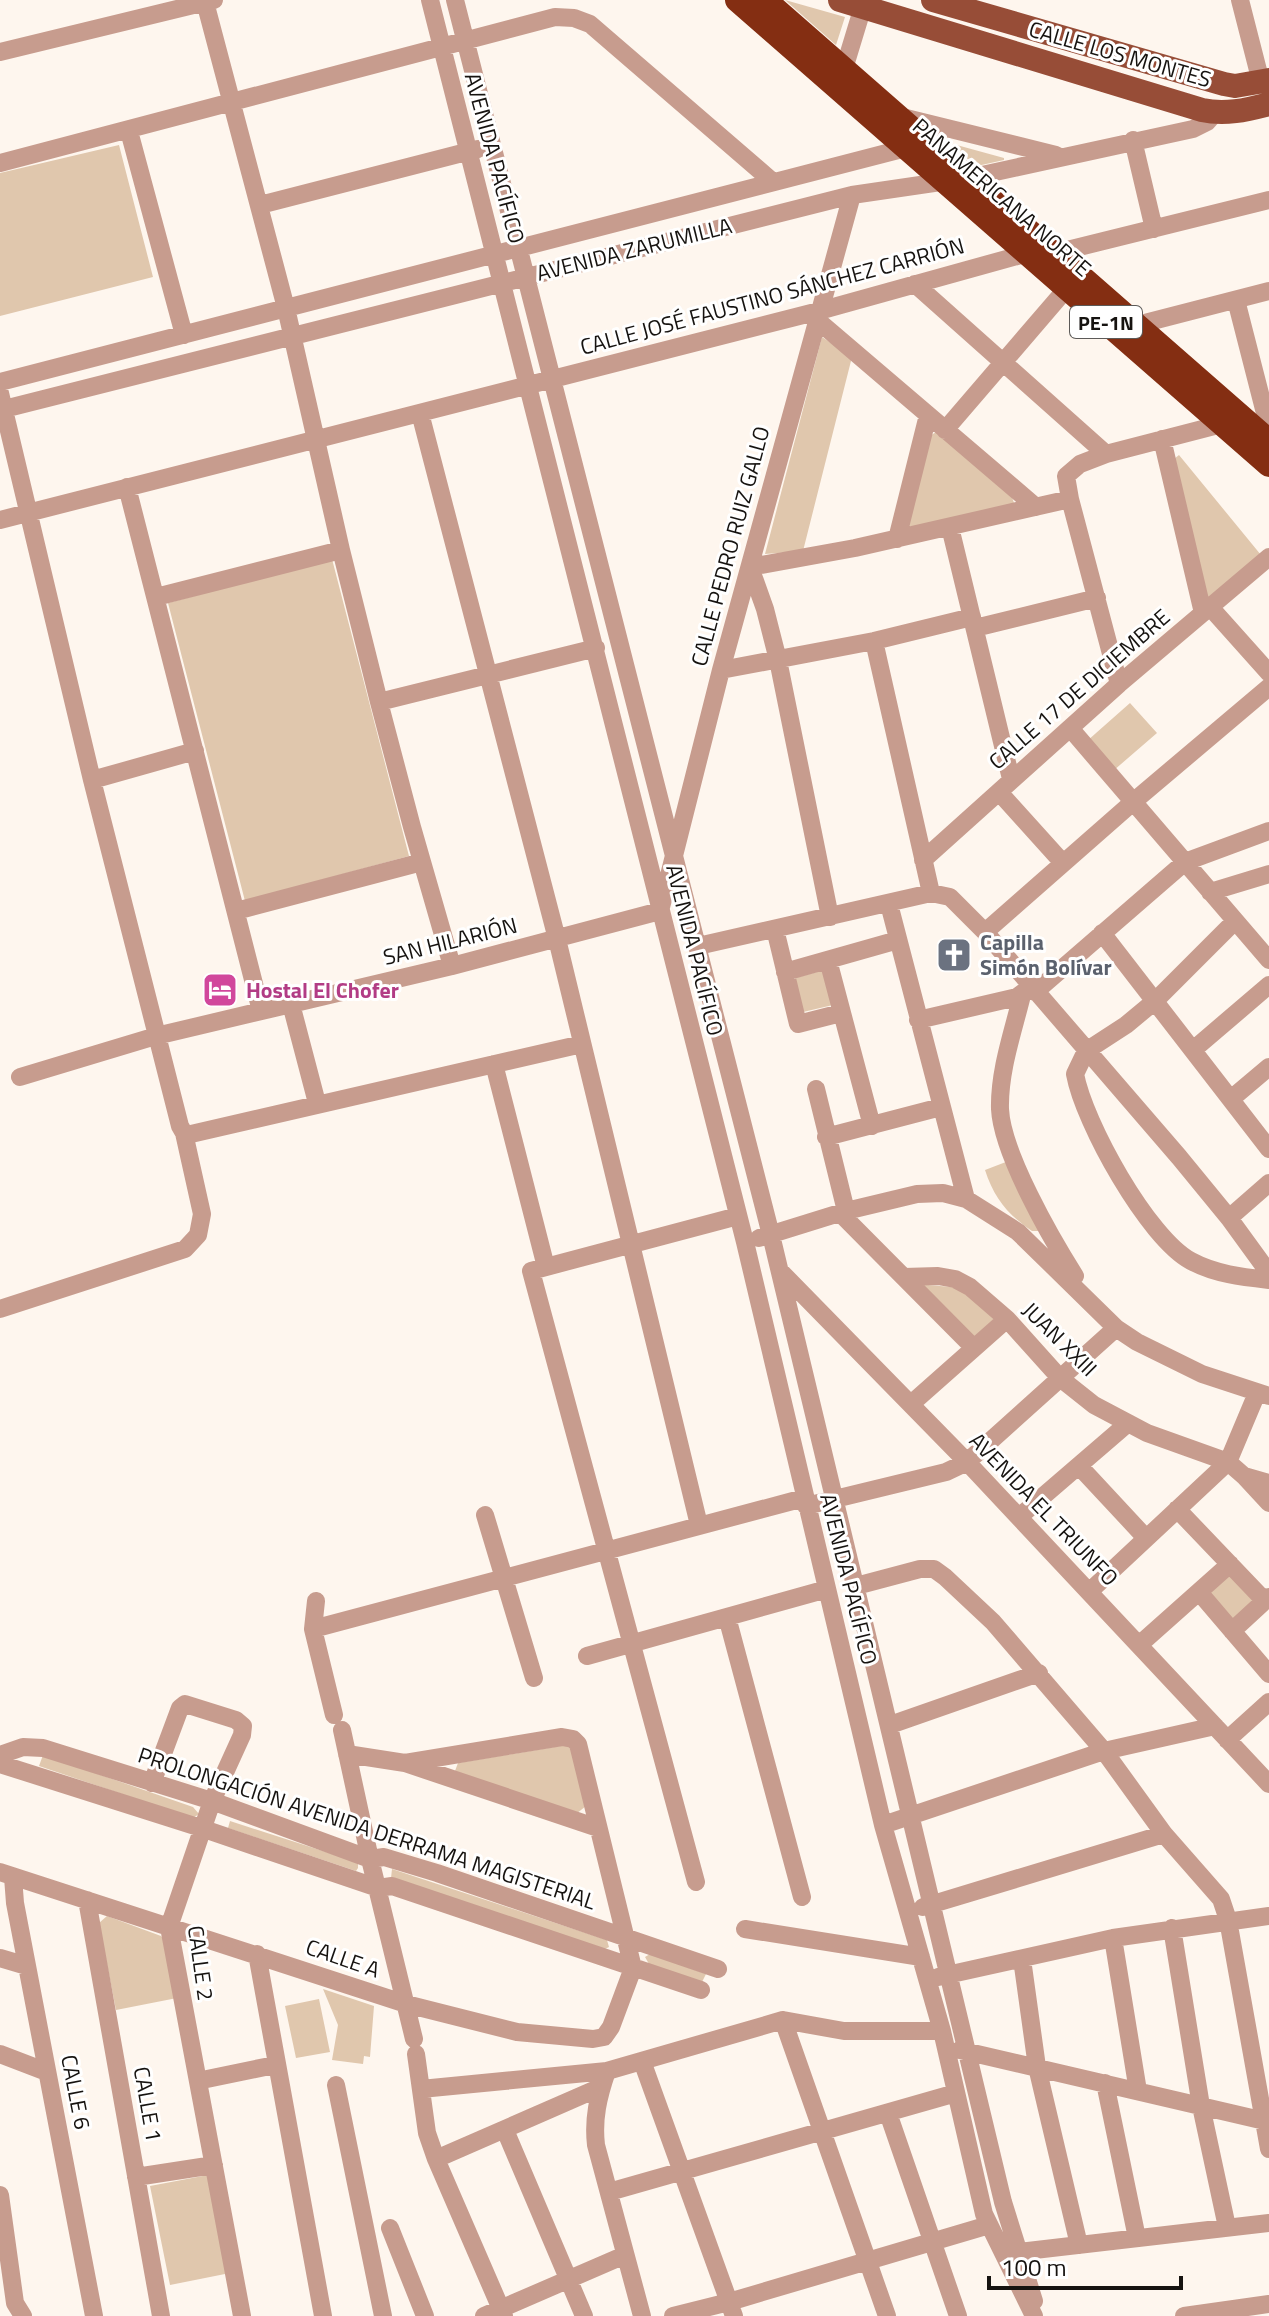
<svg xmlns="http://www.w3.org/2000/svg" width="1269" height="2316" font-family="'Titillium Web',sans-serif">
<rect width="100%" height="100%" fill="#fef6ee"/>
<path fill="#e0c7ad" d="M 785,0 L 845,17 L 836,45 Z
M 953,144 L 1004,158 L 1004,160 L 977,166 L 952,147 Z
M 119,145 L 153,277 L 0,316 L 0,173 Z
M 822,337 L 852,357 L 803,551 L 765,554 Z
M 936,432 L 1012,497 L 1014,503 L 1010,509 L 915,530 L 907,524 L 930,436 Z
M 1179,455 L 1261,555 L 1213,598 L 1206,597 L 1174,459 Z
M 332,559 L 409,856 L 245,901 L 168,603 Z
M 1130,703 L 1157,733 L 1113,771 L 1087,741 Z
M 824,970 L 833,1005 L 803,1012 L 795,978 Z
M 1011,1160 L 1041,1231 L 1032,1231 C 1008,1215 994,1198 985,1170 Z
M 917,1284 L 963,1288 L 1001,1321 L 975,1343 Z
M 1232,1572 L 1258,1602 L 1233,1624 L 1207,1594 Z
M 566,1745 L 571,1747 L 586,1806 L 576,1814 L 455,1771 L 458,1763 Z
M 43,1755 L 193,1807 L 199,1814 L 193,1818 L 39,1766 Z
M 230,1821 L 354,1861 L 358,1863 L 358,1868 L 356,1871 L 228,1828 Z
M 392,1869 L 607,1940 L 609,1947 L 605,1949 L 391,1878 Z
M 107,1916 L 161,1936 L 165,1941 L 177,1998 L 116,2010 L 99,1923 Z
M 650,1954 L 706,1974 L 702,1982 L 649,1964 L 645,1957 Z
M 323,1989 L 374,2006 L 370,2057 L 364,2056 L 363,2064 L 332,2060 L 338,2025 Z
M 319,1999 L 330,2052 L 296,2058 L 285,2006 Z
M 208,2175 L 230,2273 L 170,2285 L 150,2186 Z"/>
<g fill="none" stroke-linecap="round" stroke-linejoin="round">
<path stroke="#c79c8e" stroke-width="18" d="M 430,0 L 745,1242 L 883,1825 L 942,2031 L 984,2214 L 1034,2316
M 455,0 L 771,1235 L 1003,2202 L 1034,2301
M 1240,0 L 1261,82
M 205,2 L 286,308 L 341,550 L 379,702 L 412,827 L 452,966
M 0,52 L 214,0
M 844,69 L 865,0
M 902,117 L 1056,155
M 129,131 L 184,335
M 1133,140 L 1154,229
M 0,163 L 555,17 L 574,18 L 590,24 L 773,182
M 260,205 L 478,149
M 1055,253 L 1269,200
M 915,284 L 1106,454
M 1236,300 L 1267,421
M 817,320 L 1036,507
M 1137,325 L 1269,291
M 0,382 L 906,148
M 0,393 L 92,780 L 180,1126 L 184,1133 L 202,1214 L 198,1235 L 185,1249 L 0,1309
M 0,410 L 852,195 L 968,178 L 1193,129 L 1207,122 L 1215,113
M 420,413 L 557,939 L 699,1525
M 945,430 L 1067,288
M 1162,439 L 1203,613
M 127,487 L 261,1011
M 0,520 L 819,311 L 1028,253
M 950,527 L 1011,779
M 897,539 L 928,415
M 156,597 L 341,550
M 1210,607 L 1269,673
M 975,628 L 1097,598
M 874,641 L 931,893
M 721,670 L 874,641 L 972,617
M 1119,684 L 1070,499 L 1066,476 L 1080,464 L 1106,454 L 1222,424
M 379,702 L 596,648
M 1070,728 L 1269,960
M 92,780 L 195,751
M 999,792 L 1063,863
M 923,860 L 1119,684 L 1269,557
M 1210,892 L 1269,874
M 889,904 L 966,1199
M 236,911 L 422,862
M 830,917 L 778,660 L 765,609 L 750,567 L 855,548 L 1070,499
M 1235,921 L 1155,1001 L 1126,1025 L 1086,1051 L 1075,1074 C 1084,1123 1148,1238 1191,1261 C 1215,1274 1242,1277 1269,1280
M 775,929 L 798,1024 L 841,1013
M 985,932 L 1133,802 L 1269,687
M 1102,933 L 1269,1149
M 698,946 L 931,893 L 950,897 L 985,932 L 1179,1157 L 1229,1218 L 1269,1273
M 828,960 L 872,1126
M 785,972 L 898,940
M 1035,992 L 1185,862 L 1269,831
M 1022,995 C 1013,1032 999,1071 1000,1109 C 1002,1153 1051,1238 1075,1276
M 291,1004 L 317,1103
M 918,1020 L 1017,997 L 1029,988
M 1193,1050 L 1269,985
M 494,1064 L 546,1267
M 20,1077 L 156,1036 L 452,966 L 660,911 L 721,670 L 852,195
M 816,1089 L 846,1211
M 1231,1099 L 1269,1067
M 184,1133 L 191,1134 L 582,1044
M 826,1137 L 941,1107
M 840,1213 L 974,1348
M 1229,1218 L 1269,1183
M 759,1238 L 846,1211 L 917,1194 L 943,1193 L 966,1199 L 1018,1232 L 1116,1328 L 1137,1342 L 1202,1374 L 1269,1396
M 780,1271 L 967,1462 L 1269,1784
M 904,1277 L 938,1276 L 955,1279 L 970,1287 L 1007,1319 L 1060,1378 L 1094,1405 L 1147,1433 L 1228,1462 L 1244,1476 L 1269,1483
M 911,1404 L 1007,1319
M 1079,1466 L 1146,1538
M 1244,1476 L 1269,1503
M 806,1506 L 946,1472 L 967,1462 L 1116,1328
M 1177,1509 L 1265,1601
M 485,1515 L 534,1678
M 1019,1517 L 1127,1424
M 856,1586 L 920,1569 L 934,1569 L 945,1577 L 993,1622 L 1104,1751 L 1164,1834 L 1221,1899 L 1228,1920 L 1269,2149
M 1090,1591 L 1228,1462 L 1257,1393
M 1199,1592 L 1269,1674
M 316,1601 L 313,1629 L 334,1715
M 727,1617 L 802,1897
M 313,1629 L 804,1498
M 1232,1631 L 1269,1597
M 1139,1645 L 1230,1564
M 587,1656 L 827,1589
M 890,1725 L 1039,1673
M 342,1730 L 370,1859 L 414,2039
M 1227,1740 L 1269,1702
M 347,1754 L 405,1763 L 598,1828
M 0,1755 L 23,1747 L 43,1748 L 212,1801 L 370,1859 L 384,1857 L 437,1873 L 718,1969
M 0,1764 L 201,1828 L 378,1888 L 392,1886 L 701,1990
M 152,1783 L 180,1708 L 185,1704 L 236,1720 L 243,1726 L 242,1735 L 212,1801 L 169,1927 L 242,2316
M 883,1825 L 1104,1751 L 1215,1726
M 0,1872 L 406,2004 L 517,2032 L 593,2039 L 604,2037 L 611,2027 L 633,1968 L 578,1744 L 573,1739 L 562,1737 L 405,1763
M 13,1877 L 15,1903 L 94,2316
M 696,1882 L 531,1271 L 738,1216
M 87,1900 L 161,2316
M 923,1907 L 1164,1834
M 1172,1928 L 1201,2106 L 1227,2227
M 745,1929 L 921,1957
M 1113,1938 L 1138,2091
M 257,1954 L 323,2316
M 0,1958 L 27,1966
M 1022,1959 L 1037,2067 L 1079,2245
M 938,1977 L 1113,1938 L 1269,1916
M 783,2020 L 887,2316
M 960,2050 L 1269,2122
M 0,2054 L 47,2072
M 416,2054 L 427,2133 L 436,2159 L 504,2316
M 642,2061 L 734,2316
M 607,2071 C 598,2097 593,2119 596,2145 L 642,2316
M 207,2079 L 270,2066
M 1105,2083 L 1137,2238
M 336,2085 L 383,2316
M 421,2089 L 607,2071 L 783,2020 L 844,2031 L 942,2031
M 888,2113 L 958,2316
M 505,2130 L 584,2316
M 436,2159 L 601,2087
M 136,2177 L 214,2165
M 609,2192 L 956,2093
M 0,2195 L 15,2303 L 23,2316
M 390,2228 L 425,2316
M 1010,2253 L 1269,2223
M 484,2316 L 625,2255
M 673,2316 L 729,2302 L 989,2225
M 1184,2316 L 1269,2304"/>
<path stroke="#974d37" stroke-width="24" d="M 840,0 L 1202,110 C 1225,115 1246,110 1269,104
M 933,0 L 1224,84 L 1235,86 L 1269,80"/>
<path stroke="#842e12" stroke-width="24" d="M 737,0 L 1269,465
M 765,0 L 1269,441"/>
</g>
<defs>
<symbol id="church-square" viewBox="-11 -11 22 22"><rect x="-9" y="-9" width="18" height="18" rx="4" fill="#6b7280" stroke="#fff"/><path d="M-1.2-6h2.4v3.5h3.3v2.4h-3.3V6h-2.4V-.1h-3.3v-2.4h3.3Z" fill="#fff"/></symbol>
<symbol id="hotel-square" viewBox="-11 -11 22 22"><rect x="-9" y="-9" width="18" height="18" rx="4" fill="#d1479c" stroke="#fff"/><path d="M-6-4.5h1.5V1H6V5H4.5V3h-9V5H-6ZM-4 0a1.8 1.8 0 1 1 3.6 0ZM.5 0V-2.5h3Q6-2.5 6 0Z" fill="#fff"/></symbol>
</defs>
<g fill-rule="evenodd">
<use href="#church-square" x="934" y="935" width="40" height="40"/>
<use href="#hotel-square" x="200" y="970" width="40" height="40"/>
</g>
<g text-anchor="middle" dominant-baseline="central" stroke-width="6" stroke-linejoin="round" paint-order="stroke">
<rect fill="#fff" stroke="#5c5a58" stroke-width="2" x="1070" y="306" width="72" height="32" rx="6"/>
<g font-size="20" font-weight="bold" fill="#161310">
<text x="1106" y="322">PE-1N</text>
</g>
<g font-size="22" fill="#161310" stroke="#fff">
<text transform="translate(1120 54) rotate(16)">CALLE LOS MONTES</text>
<text transform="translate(495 158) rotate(75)">AVENIDA PACÍFICO</text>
<text transform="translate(1002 197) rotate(41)">PANAMERICANA NORTE</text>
<text transform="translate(634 249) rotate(-14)">AVENIDA ZARUMILLA</text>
<text transform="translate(772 296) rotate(-15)">CALLE JOSÉ FAUSTINO SÁNCHEZ CARRIÓN</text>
<text transform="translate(730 546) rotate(-75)">CALLE PEDRO RUIZ GALLO</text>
<text transform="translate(1079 689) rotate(-41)">CALLE 17 DE DICIEMBRE</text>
<text transform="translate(450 941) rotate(-14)">SAN HILARIÓN</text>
<text transform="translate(695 950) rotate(76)">AVENIDA PACÍFICO</text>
<text transform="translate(1060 1339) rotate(45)">JUAN XXIII</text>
<text transform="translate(1044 1509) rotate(46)">AVENIDA EL TRIUNFO</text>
<text transform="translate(849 1579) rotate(76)">AVENIDA PACÍFICO</text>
<text transform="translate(367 1828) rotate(18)">PROLONGACIÓN AVENIDA DERRAMA MAGISTERIAL</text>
<text transform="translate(343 1958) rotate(19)">CALLE A</text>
<text transform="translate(201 1963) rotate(82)">CALLE 2</text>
<text transform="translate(76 2092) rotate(79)">CALLE 6</text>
<text transform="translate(148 2104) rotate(80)">CALLE 1</text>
</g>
<g font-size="22" font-weight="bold" fill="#5b616d" stroke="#fff" text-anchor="start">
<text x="980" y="942">Capilla<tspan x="980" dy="25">Simón Bolívar</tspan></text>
</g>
<g font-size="22" font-weight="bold" fill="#b23c85" stroke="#fff" text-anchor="start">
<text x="246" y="990">Hostal El Chofer</text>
</g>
</g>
<path d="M989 2276v12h192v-12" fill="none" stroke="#161310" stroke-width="4"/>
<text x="1001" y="2276" font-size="24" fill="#161310" stroke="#ffffff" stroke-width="6" paint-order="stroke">100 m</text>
</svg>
